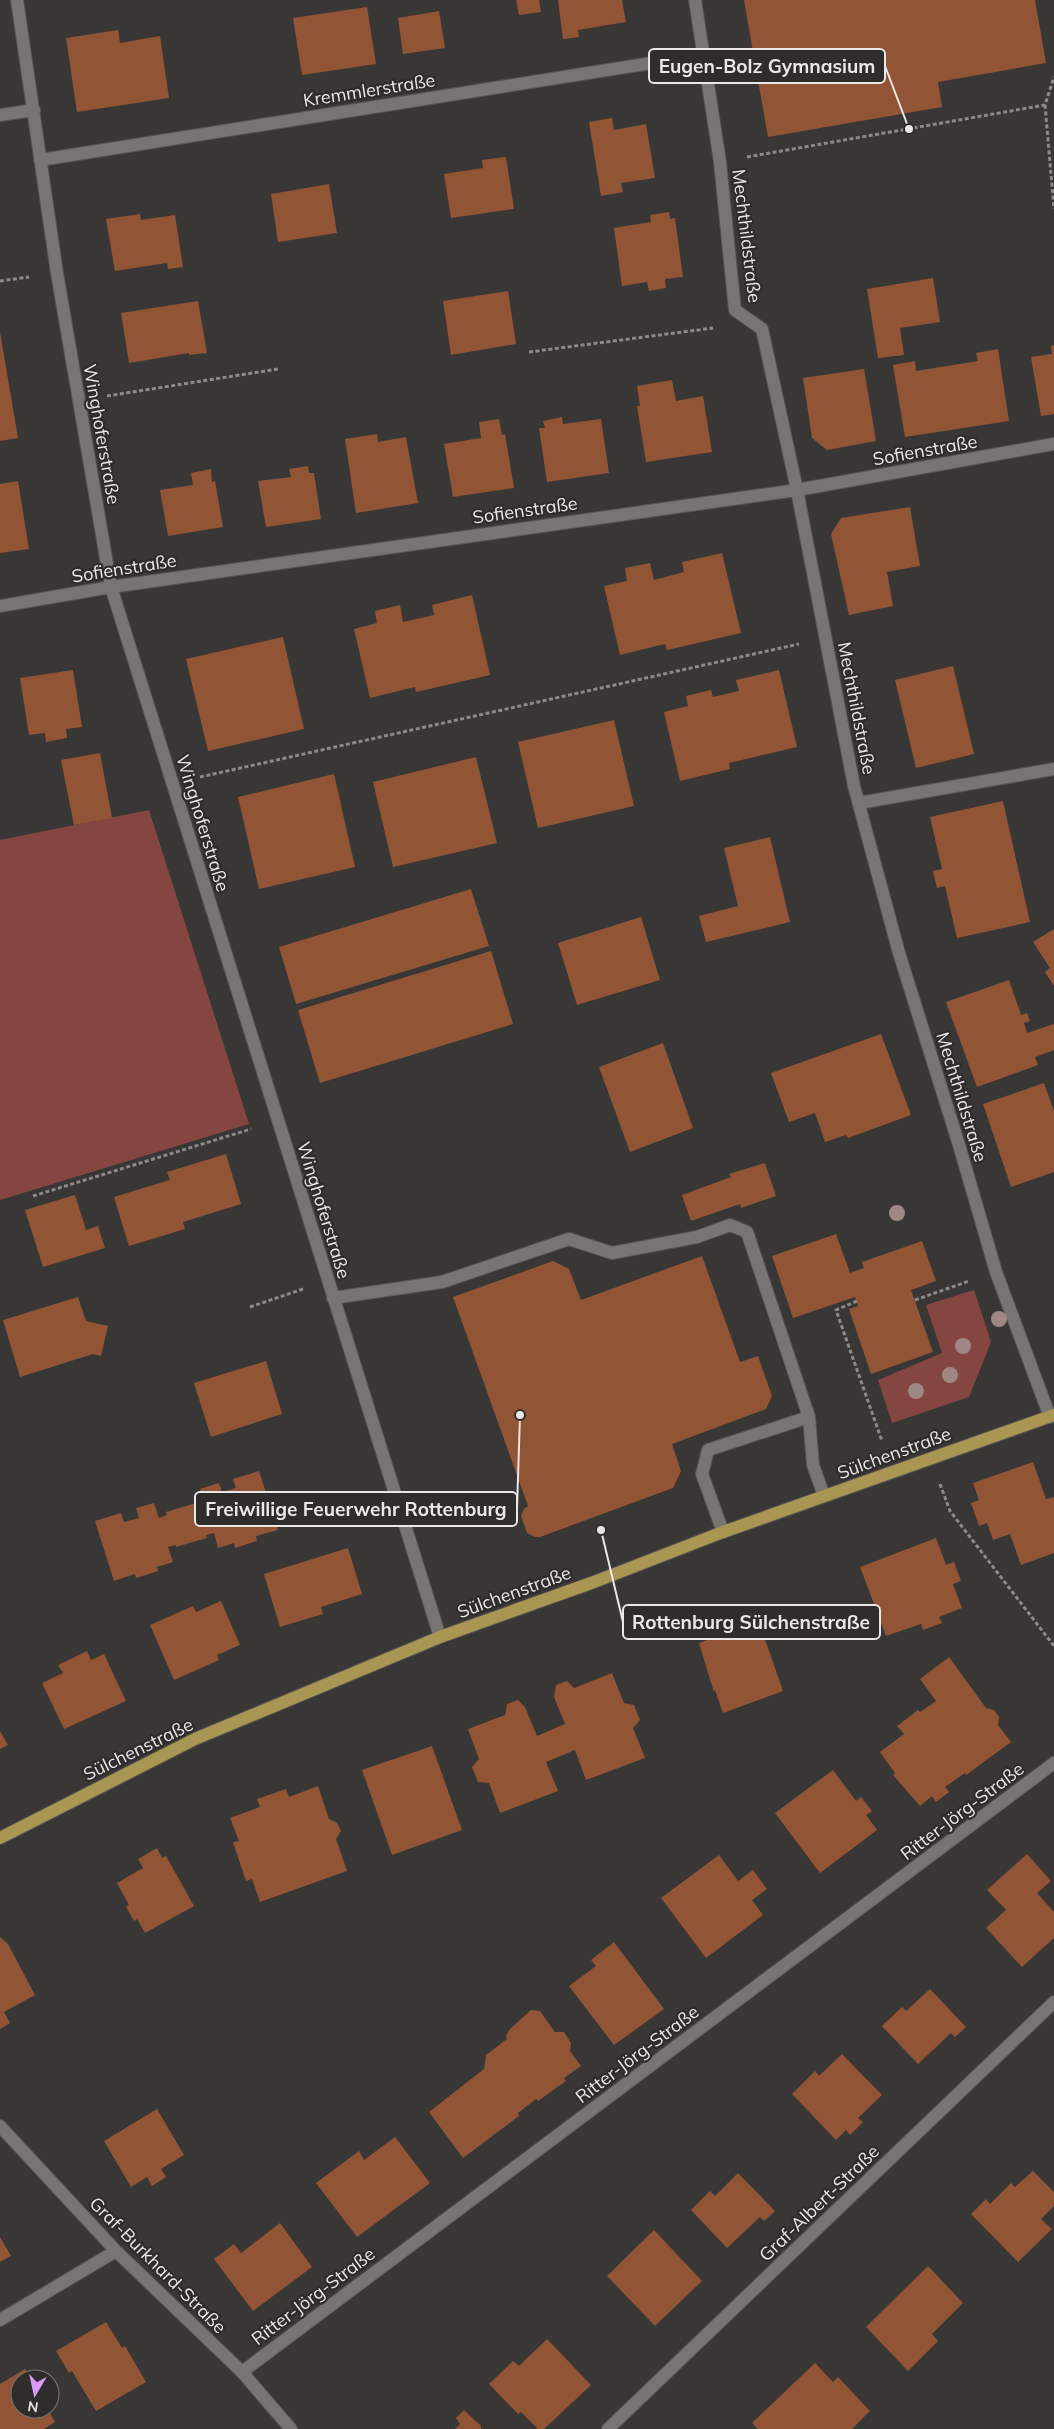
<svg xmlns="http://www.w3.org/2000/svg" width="1054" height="2429" font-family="Mulish,sans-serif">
<rect width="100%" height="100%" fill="#393736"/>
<path fill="#854642" d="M 149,810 L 249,1124 L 0,1200 L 0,840 Z
M 974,1290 L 991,1342 L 969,1397 L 892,1423 L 878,1380 L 942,1353 L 926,1305 Z"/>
<path fill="#915435" d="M 516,0 L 539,0 L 541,12 L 519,15 Z
M 558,0 L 622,0 L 626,22 L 578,30 L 579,37 L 563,39 Z
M 744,0 L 1035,0 L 1046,63 L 938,82 L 942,107 L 768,137 Z
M 367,7 L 376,64 L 302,75 L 293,18 Z
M 439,11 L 445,48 L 403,54 L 398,18 Z
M 118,30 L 120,43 L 160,36 L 169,98 L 77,112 L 66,38 Z
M 612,118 L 614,130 L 646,124 L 655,178 L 621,183 L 623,192 L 601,196 L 589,122 Z
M 506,157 L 514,209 L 451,218 L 444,174 L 483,168 L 482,160 Z
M 329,184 L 337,233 L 278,242 L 271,194 Z
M 669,212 L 670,219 L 675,218 L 683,277 L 665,279 L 666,288 L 649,291 L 647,282 L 622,286 L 614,228 L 651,222 L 650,215 Z
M 140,214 L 141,220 L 175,215 L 183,267 L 168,269 L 167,263 L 115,271 L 106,219 Z
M 933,278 L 940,322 L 900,328 L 904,355 L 878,358 L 867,289 Z
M 508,291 L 516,344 L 451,355 L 443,301 Z
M 198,301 L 207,353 L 189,355 L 189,353 L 129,363 L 121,313 Z
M 0,332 L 18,438 L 0,441 Z
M 1054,345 L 1054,414 L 1041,416 L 1031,357 L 1052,354 L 1051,346 Z
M 998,349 L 1009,421 L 905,437 L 893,365 L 915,361 L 916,371 L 978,361 L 976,353 Z
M 864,369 L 876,441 L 827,450 L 812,438 L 803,378 Z
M 672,380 L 676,401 L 703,396 L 712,452 L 646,462 L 637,406 L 640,406 L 637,386 Z
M 562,417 L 563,424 L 601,419 L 609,473 L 547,482 L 539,428 L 545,428 L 543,421 Z
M 499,419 L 502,435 L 505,434 L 514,488 L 453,497 L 444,444 L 481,438 L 479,422 Z
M 377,434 L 378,442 L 406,437 L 418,503 L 356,513 L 345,439 Z
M 308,466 L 309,473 L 314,473 L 321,519 L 266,527 L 258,481 L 291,477 L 289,469 Z
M 211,469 L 212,482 L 215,481 L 223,527 L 168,536 L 160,490 L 193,485 L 191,473 Z
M 18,481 L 29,549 L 0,553 L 0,484 Z
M 910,507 L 920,566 L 887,572 L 893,606 L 849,615 L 831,534 L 841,518 Z
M 722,553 L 741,633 L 667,650 L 665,644 L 620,655 L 604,586 L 627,581 L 625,568 L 650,563 L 654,580 L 684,572 L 682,562 Z
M 472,595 L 490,675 L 416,692 L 415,687 L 370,698 L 354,629 L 377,623 L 375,611 L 400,605 L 403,622 L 434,615 L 432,605 Z
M 283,637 L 304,729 L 208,751 L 186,659 Z
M 953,666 L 974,754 L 916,768 L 895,680 Z
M 73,670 L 82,727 L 66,729 L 67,738 L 46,742 L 45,733 L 29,735 L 20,678 Z
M 779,670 L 797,747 L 729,763 L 730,769 L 680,781 L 664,712 L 688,706 L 686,696 L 711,690 L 713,697 L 739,691 L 736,680 Z
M 614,720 L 634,806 L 538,828 L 518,742 Z
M 100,753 L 112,818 L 74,825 L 61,760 Z
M 476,757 L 497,843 L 393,867 L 373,782 Z
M 334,774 L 355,867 L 259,889 L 238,797 Z
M 1003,801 L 1030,922 L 957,938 L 945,886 L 937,888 L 933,871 L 942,869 L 930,817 Z
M 770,837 L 790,922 L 706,942 L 699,916 L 738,906 L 724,848 Z
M 471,889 L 489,946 L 296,1004 L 279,947 Z
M 641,917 L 660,980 L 577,1005 L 558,943 Z
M 1054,929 L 1054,986 L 1045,972 L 1050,968 L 1033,942 Z
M 491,951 L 513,1024 L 320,1083 L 298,1010 Z
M 1009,980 L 1021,1015 L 1027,1013 L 1030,1021 L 1024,1023 L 1027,1033 L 1054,1024 L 1054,1050 L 1035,1057 L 1038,1065 L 977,1087 L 946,1002 Z
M 881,1034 L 911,1115 L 848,1138 L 846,1135 L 825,1142 L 815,1113 L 789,1122 L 771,1073 Z
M 663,1043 L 693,1128 L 630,1152 L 599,1067 Z
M 1044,1083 L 1054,1111 L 1054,1172 L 1011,1187 L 983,1104 Z
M 226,1154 L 241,1204 L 183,1222 L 185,1229 L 129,1246 L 114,1197 L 170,1180 L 167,1172 Z
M 765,1163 L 776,1196 L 741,1208 L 740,1204 L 691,1221 L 682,1195 L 731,1177 L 729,1174 Z
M 75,1195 L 86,1230 L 98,1226 L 105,1248 L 43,1267 L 25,1210 Z
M 836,1234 L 850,1273 L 864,1268 L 862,1262 L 922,1241 L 936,1281 L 911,1290 L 933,1352 L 871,1374 L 849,1309 L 858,1306 L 855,1297 L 793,1318 L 772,1256 Z
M 702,1256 L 740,1362 L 758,1356 L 772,1396 L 766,1409 L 672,1444 L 681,1471 L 673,1488 L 540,1537 L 535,1537 L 527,1533 L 521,1516 L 524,1509 L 528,1506 L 453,1297 L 553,1261 L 569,1269 L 581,1300 Z
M 78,1297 L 86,1321 L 108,1326 L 101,1356 L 93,1354 L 20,1377 L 3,1320 Z
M 266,1361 L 282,1414 L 211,1437 L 194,1383 Z
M 1033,1462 L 1046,1499 L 1054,1497 L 1054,1553 L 1021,1565 L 1010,1534 L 993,1540 L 987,1523 L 979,1526 L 971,1503 L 979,1500 L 973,1483 Z
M 259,1471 L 278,1530 L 256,1536 L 257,1541 L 235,1548 L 234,1543 L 218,1548 L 214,1533 L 206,1535 L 207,1538 L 176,1547 L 176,1545 L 168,1547 L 173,1562 L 157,1567 L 158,1571 L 136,1578 L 135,1574 L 114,1581 L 95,1521 L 121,1513 L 124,1522 L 139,1518 L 136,1508 L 154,1503 L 159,1518 L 167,1515 L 166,1512 L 196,1503 L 197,1506 L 205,1504 L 200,1489 L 219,1483 L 222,1492 L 236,1488 L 233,1479 Z
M 936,1538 L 946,1565 L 954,1562 L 961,1581 L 953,1584 L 962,1608 L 939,1617 L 942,1623 L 923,1630 L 921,1624 L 886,1636 L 860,1567 Z
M 348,1548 L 362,1594 L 321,1607 L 323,1614 L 280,1627 L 264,1574 Z
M 221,1601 L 240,1645 L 217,1655 L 219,1660 L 174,1680 L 150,1625 L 193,1606 L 196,1612 Z
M 753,1620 L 755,1624 L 759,1622 L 783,1691 L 723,1713 L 715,1690 L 714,1692 L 699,1643 L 736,1630 L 734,1626 Z
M 87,1651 L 91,1660 L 104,1654 L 126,1701 L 64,1729 L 42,1683 L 63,1673 L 58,1665 Z
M 949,1657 L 986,1708 L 994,1710 L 999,1717 L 998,1725 L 1011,1742 L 966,1775 L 965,1773 L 945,1787 L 949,1792 L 936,1802 L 932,1796 L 920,1806 L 893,1775 L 895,1773 L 880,1752 L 904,1734 L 897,1726 L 918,1710 L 920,1712 L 936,1701 L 920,1679 Z
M 612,1673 L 624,1703 L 634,1705 L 640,1720 L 633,1728 L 645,1758 L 586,1780 L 575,1750 L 546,1762 L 558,1791 L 500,1813 L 489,1783 L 478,1782 L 472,1767 L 479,1759 L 468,1729 L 505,1715 L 507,1704 L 518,1700 L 525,1707 L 537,1736 L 565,1724 L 554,1697 L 556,1685 L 567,1681 L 574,1688 Z
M 0,1731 L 8,1745 L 0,1749 Z
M 432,1746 L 462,1830 L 392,1855 L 362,1770 Z
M 833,1770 L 856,1801 L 861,1797 L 872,1811 L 866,1815 L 877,1830 L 820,1873 L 775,1813 Z
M 318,1786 L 329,1819 L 337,1823 L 341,1831 L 336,1839 L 347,1871 L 260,1902 L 252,1879 L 246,1881 L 233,1842 L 239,1841 L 230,1818 L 260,1807 L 257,1799 L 286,1789 L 289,1797 Z
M 157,1848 L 162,1858 L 166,1856 L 194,1906 L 145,1933 L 137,1919 L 134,1921 L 126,1907 L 129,1905 L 117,1883 L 143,1868 L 138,1859 Z
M 1027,1854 L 1051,1881 L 1037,1893 L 1054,1912 L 1054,1938 L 1022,1967 L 986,1928 L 1006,1910 L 987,1890 Z
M 719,1855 L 738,1881 L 753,1870 L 767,1889 L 752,1900 L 763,1915 L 706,1958 L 661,1898 Z
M 0,1937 L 8,1944 L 35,1995 L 4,2012 L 10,2023 L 0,2029 Z
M 614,1942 L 664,2009 L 614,2045 L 569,1986 L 596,1966 L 591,1960 Z
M 930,1989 L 966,2027 L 955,2037 L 951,2033 L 918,2064 L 882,2026 L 902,2007 L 906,2011 Z
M 531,2010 L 540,2011 L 555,2032 L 564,2032 L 571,2043 L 570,2051 L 581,2066 L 564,2078 L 566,2081 L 538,2101 L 536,2099 L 518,2113 L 519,2116 L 463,2158 L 429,2112 L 484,2069 L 486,2055 L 507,2039 L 506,2036 L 510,2029 Z
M 842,2054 L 882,2095 L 858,2118 L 863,2122 L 850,2135 L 846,2130 L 836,2140 L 792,2094 L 815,2071 L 819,2076 Z
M 157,2109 L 184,2155 L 161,2169 L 166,2177 L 152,2186 L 147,2177 L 131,2187 L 104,2141 Z
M 395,2137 L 430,2183 L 357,2237 L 316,2183 L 359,2151 L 364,2160 Z
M 1033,2171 L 1054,2192 L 1054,2206 L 1041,2219 L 1052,2229 L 1018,2262 L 971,2214 L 986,2199 L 990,2204 L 1011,2183 L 1015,2187 Z
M 738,2173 L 775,2211 L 764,2221 L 760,2217 L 727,2248 L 691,2210 L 710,2191 L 715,2196 Z
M 280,2223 L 312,2267 L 253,2311 L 214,2259 L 234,2244 L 241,2253 Z
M 654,2230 L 702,2281 L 655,2326 L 607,2276 Z
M 0,2237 L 11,2256 L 0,2262 Z
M 928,2266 L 963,2303 L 932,2334 L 938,2341 L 908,2371 L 866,2327 Z
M 106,2322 L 122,2348 L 125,2346 L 146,2382 L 96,2411 L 72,2371 L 69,2373 L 56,2351 Z
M 547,2339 L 591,2385 L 544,2429 L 538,2429 L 521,2412 L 518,2414 L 489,2384 L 513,2361 L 519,2366 Z
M 815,2363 L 833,2382 L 838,2377 L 870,2411 L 852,2429 L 758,2429 L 752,2423 Z
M 25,2369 L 31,2379 L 20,2379 L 20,2409 L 48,2409 L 55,2422 L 44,2429 L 0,2429 L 0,2384 Z
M 464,2410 L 481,2426 L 481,2429 L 455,2429 L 460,2424 L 456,2418 Z"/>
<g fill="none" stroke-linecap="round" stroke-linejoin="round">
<defs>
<path id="minor" d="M 17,0 L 57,273 L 111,587 L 440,1637
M 695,0 L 720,162 L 735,310 L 762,329 L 797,490 L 854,786 L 899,953 L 959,1145 L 996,1272 L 1050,1417
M 0,115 L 34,110
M 40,160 L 702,55
M 0,606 L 111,587 L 797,490 L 1054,444
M 859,803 L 1054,769
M 333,1298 L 442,1282 L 569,1239 L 612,1253 L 697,1237 L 730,1225 L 747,1232 L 809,1417 L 813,1465 L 824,1496
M 723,1532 L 702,1474 L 708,1450 L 809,1417
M 0,2126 L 116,2251 L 242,2372 L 291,2429
M 0,2320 L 116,2251
M 242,2372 L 1054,1763
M 608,2429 L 1054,2002"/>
<path id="major" d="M 0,1838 L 195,1739 L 440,1637 L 594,1582 L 723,1532 L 1054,1415"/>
</defs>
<use href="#minor" stroke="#555352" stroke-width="14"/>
<use href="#major" stroke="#555352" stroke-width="14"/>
<path stroke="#8b8a89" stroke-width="3" stroke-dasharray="4 2.5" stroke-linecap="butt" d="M 1045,105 L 1054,209
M 747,157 L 1045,105 L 1054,77
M 0,281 L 29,277
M 529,352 L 713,328
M 107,396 L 278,369
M 200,777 L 799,644
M 33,1196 L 251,1129
M 915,1300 L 969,1281
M 857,1301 L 836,1310 L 882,1441
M 250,1307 L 303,1289
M 940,1484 L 950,1511 L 1054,1646"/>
<use href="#minor" stroke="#777572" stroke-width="12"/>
<use href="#major" stroke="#a99652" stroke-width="12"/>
</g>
<g fill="#9f8784">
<circle cx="897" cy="1213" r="8"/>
<circle cx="999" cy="1319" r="8"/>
<circle cx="963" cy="1346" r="8"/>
<circle cx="950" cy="1375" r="8"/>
<circle cx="916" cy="1391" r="8"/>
</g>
<g text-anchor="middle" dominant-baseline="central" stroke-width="4.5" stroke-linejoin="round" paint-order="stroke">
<g font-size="18" fill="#e9e8e7" stroke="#2f2d2b">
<text transform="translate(369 90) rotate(-9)">Kremmlerstraße</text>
<text transform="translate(747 236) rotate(83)">Mechthildstraße</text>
<text transform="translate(102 434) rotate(80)">Winghoferstraße</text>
<text transform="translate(925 450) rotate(-10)">Sofienstraße</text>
<text transform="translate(525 510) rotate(-8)">Sofienstraße</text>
<text transform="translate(124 568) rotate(-9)">Sofienstraße</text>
<text transform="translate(857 708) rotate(79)">Mechthildstraße</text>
<text transform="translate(203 823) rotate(73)">Winghoferstraße</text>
<text transform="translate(962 1097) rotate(73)">Mechthildstraße</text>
<text transform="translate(324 1210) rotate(73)">Winghoferstraße</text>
<text transform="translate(894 1453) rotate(-20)">Sülchenstraße</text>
<text transform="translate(514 1592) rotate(-20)">Sülchenstraße</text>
<text transform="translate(138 1749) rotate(-26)">Sülchenstraße</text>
<text transform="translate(962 1811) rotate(-37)">Ritter-Jörg-Straße</text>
<text transform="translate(637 2054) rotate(-37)">Ritter-Jörg-Straße</text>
<text transform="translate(819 2203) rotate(-44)">Graf-Albert-Straße</text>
<text transform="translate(158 2265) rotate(45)">Graf-Burkhard-Straße</text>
<text transform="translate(313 2296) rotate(-37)">Ritter-Jörg-Straße</text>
</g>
</g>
<path fill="none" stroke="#e9e8e7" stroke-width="2" d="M909 129L885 66M520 1415L517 1509M601 1530L623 1622"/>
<g fill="#e9e8e7" stroke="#2f2d2b" stroke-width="2">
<circle cx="909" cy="129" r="5"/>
<circle cx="520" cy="1415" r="5"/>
<circle cx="601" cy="1530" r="5"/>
</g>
<g fill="#2f2d2b" stroke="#e9e8e7" stroke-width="2">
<rect x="649" y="49" width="236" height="34" rx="5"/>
<rect x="195" y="1492" width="322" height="34" rx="5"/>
<rect x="623" y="1605" width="257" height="34" rx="5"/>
</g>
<g font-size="19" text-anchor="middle" font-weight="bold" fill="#e9e8e7">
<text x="767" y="73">Eugen-Bolz Gymnasium</text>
<text x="356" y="1516">Freiwillige Feuerwehr Rottenburg</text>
<text x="751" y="1629">Rottenburg Sülchenstraße</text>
</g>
<g transform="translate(35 2394) rotate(189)"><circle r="24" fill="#2f2d2b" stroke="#797876"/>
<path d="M0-4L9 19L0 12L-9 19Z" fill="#d99af7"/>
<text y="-8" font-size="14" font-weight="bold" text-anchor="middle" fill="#e9e8e7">N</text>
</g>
</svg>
